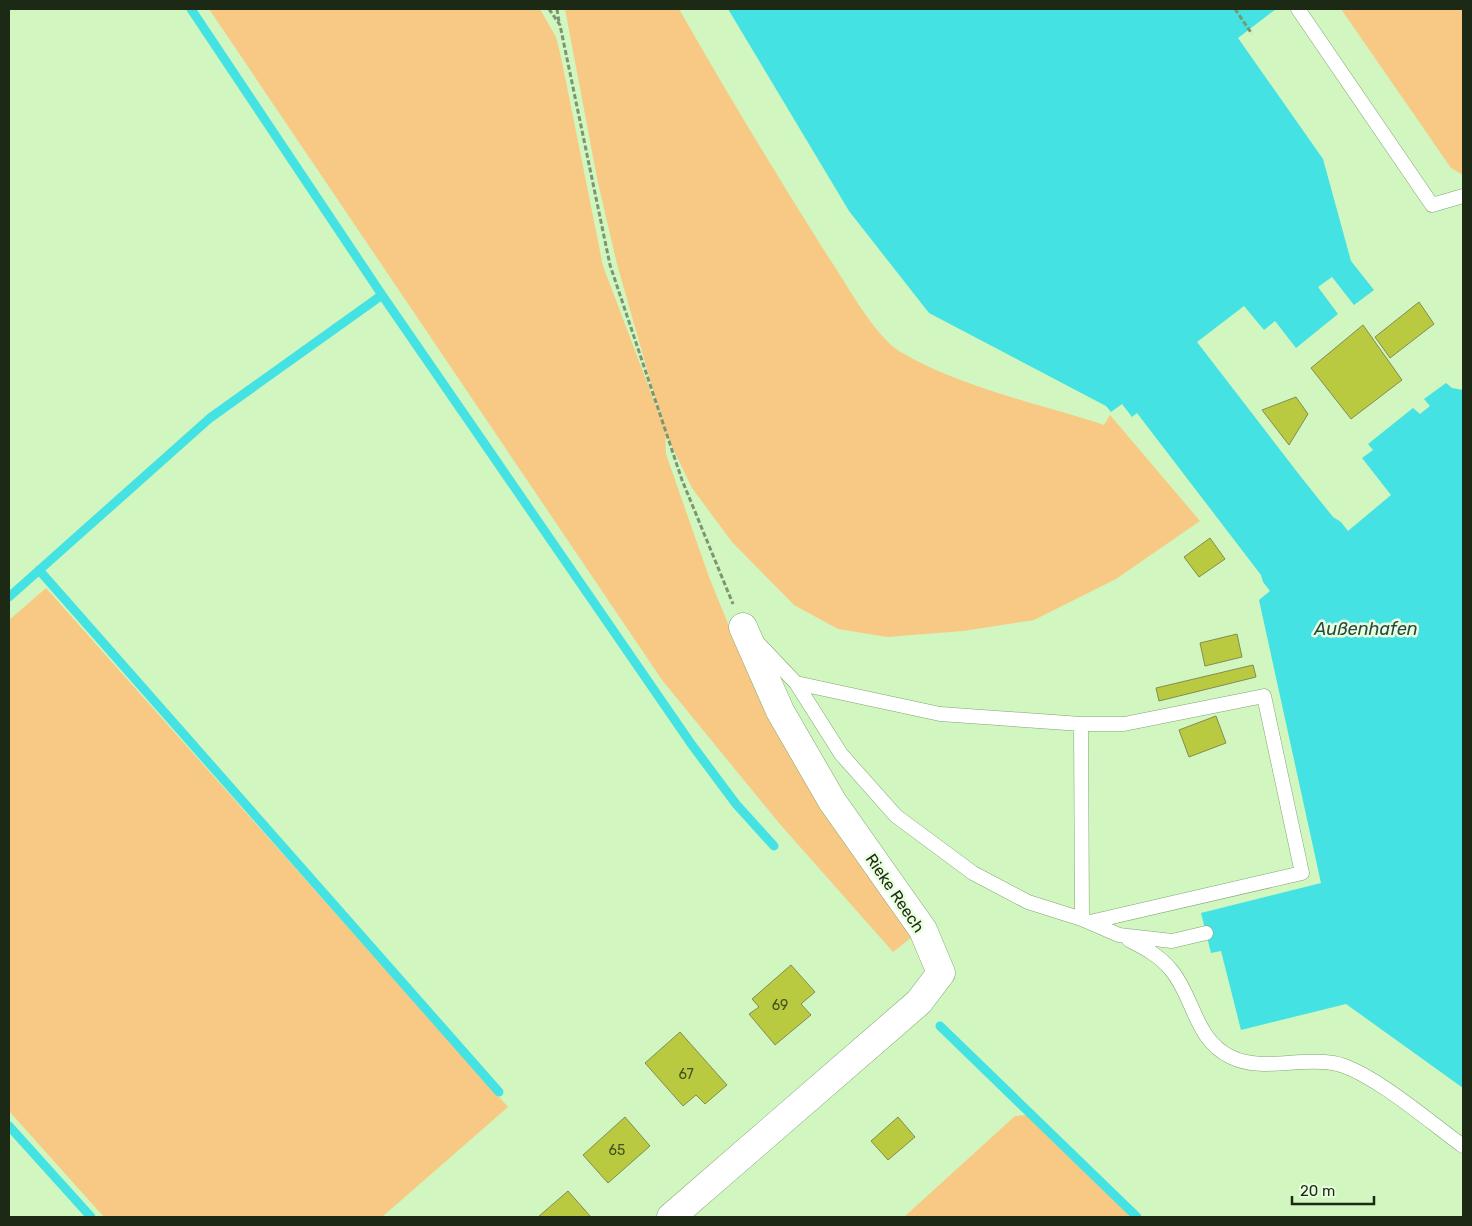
<svg xmlns="http://www.w3.org/2000/svg" width="1472" height="1226" font-family="Rubik,sans-serif">
<rect width="100%" height="100%" fill="#d1f6c0"/>
<path fill="#f8c984" d="M 209,9 L 540,9 L 556,37 L 561,57 L 603,266 L 662,422 L 617,264 L 598,183 L 565,9 L 679,9 C 727,93 777,176 829,258 C 846,283 874,335 899,351 C 957,386 1039,404 1104,425 L 1110,415 L 1200,521 L 1116,579 L 1034,620 L 963,631 L 887,637 L 838,629 L 794,605 L 732,542 L 692,488 L 665,432 L 666,454 L 709,577 L 744,663 L 912,937 L 893,952 L 779,823 L 662,680 Z
M 1341,9 L 1463,9 L 1463,175 L 1451,168 Z
M 46,588 L 508,1107 L 382,1217 L 104,1217 L 9,1111 L 9,620 Z
M 1027,1115 L 1132,1217 L 904,1217 L 1015,1116 Z"/>
<path fill="#44e2e3" d="M 728,9 L 1276,9 L 1238,38 L 1323,159 L 1351,261 L 1374,290 L 1354,305 L 1332,277 L 1318,287 L 1338,314 L 1296,348 L 1275,321 L 1264,330 L 1244,306 L 1197,342 L 1301,477 L 1333,517 L 1341,522 L 1348,531 L 1391,495 L 1362,458 L 1373,450 L 1368,444 L 1413,408 L 1420,414 L 1430,406 L 1424,399 L 1446,383 L 1452,388 L 1463,390 L 1463,1088 L 1346,1004 L 1241,1030 L 1221,951 L 1211,953 L 1201,913 L 1321,883 L 1259,600 L 1270,591 L 1263,582 L 1261,575 L 1137,413 L 1132,417 L 1122,404 L 1111,412 L 1106,406 L 929,313 L 849,211 Z"/>
<g fill="none" stroke-linecap="round" stroke-linejoin="round">
<path stroke="#44e2e3" stroke-width="9" d="M 191,9 L 382,295 L 692,745 L 736,804 L 774,846
M 39,570 L 499,1092
M 9,597 L 210,418 L 382,295
M 940,1026 L 1137,1217
M 9,1126 L 91,1217"/>
</g>
<path fill="#baca40" stroke="#838c51" d="M 1419,302 L 1434,324 L 1390,358 L 1375,337 Z
M 1363,325 L 1402,380 L 1351,419 L 1311,368 Z
M 1296,397 L 1308,414 L 1289,445 L 1262,410 Z
M 1210,538 L 1225,559 L 1199,577 L 1184,557 Z
M 1237,634 L 1242,657 L 1205,666 L 1200,643 Z
M 1253,665 L 1256,677 L 1159,701 L 1156,688 Z
M 1216,716 L 1226,743 L 1189,757 L 1179,730 Z
M 791,965 L 815,992 L 801,1004 L 811,1015 L 775,1045 L 749,1014 L 759,1007 L 752,999 Z
M 680,1032 L 727,1085 L 705,1104 L 696,1095 L 683,1106 L 645,1063 Z
M 625,1117 L 650,1146 L 608,1183 L 583,1155 Z
M 898,1117 L 915,1137 L 888,1160 L 871,1141 Z
M 568,1191 L 591,1217 L 538,1217 Z"/>
<g fill="none" stroke-linecap="round" stroke-linejoin="round">
<defs>
<path id="service" d="M 1298,9 L 1432,205 L 1463,196
M 759,644 L 796,683 L 841,754 L 896,816 L 973,873 L 1028,902 L 1082,919 L 1119,935 L 1172,941 L 1206,933
M 796,683 L 940,714 L 1081,724 L 1124,724 L 1264,696 L 1302,873 L 1090,922
M 1081,724 L 1082,919
M 1129,940 C 1145,948 1160,956 1172,971 C 1194,998 1195,1040 1231,1057 C 1261,1072 1300,1057 1333,1063 C 1369,1069 1431,1123 1463,1146"/>
<path id="minor" d="M 671,1217 L 919,1002 L 941,973 L 923,930 L 832,801 L 780,711 L 743,627"/>
</defs>
<use href="#service" stroke="#82a572" stroke-width="15"/>
<use href="#minor" stroke="#82a572" stroke-width="29"/>
<path stroke="#7c9670" stroke-width="3" stroke-dasharray="5 2.5" stroke-linecap="butt" d="M 549,9 L 560,25 L 610,265 L 682,480 L 733,604
M 557,9 L 559,22
M 1235,9 L 1252,34"/>
<use href="#service" stroke="#fff" stroke-width="14"/>
<use href="#minor" stroke="#fff" stroke-width="28"/>
</g>
<g text-anchor="middle" dominant-baseline="central" stroke-width="5" stroke-linejoin="round" paint-order="stroke">
<g font-size="14" fill="#445220">
<text x="780" y="1005">69</text>
<text x="686" y="1074">67</text>
<text x="617" y="1150">65</text>
</g>
<g font-size="16" fill="#1c2a15" stroke="#e8ffde">
<text transform="translate(895 893) rotate(56)">Rieke Reech</text>
</g>
<g font-size="18" font-style="italic" fill="#284848" stroke="#e8ffde">
<text x="1366" y="629">Außenhafen</text>
</g>
</g>
<rect width="1472" height="1226" fill="none" stroke="#1c2a15" stroke-width="20"/>
<path d="M1292 1196v8h82v-8" fill="none" stroke="#1c2a15" stroke-width="2.5"/>
<text x="1300" y="1196" font-size="15" fill="#1c2a15" stroke="#e8ffde" stroke-width="4" paint-order="stroke">20 m</text>
</svg>
